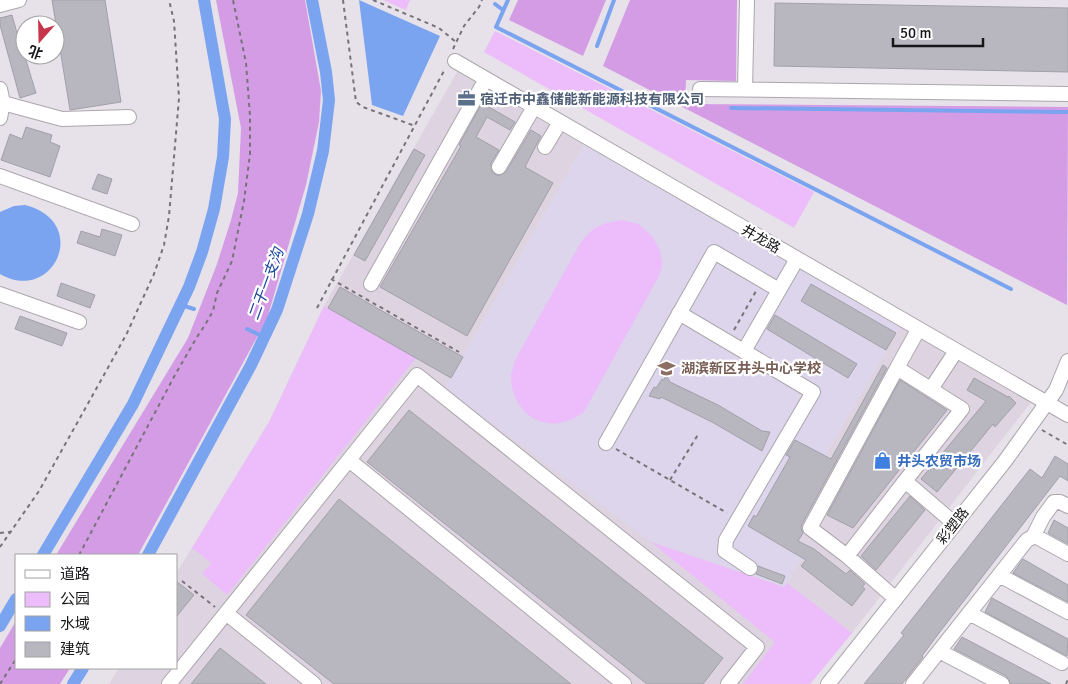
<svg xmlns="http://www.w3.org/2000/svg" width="1068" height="684" font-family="Signika,'Noto Sans SC',sans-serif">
<rect width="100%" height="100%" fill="#e7e1e9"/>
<path fill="#ded3e1" d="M 457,72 L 584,145 L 445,388 L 784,587 L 810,546 L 782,529 L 900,327 L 1031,402 L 852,633 L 810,684 L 109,684 L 119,668 L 176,668 L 176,574 L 269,422 L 324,306 Z"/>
<path fill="#dcd5eb" d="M 584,145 L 900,327 L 782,529 L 810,546 L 784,587 L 651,542 L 445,388 Z"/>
<path fill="#ecbdfa" d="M 383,0 L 410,0 L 406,10 Z
M 495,31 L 814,192 L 794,228 L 484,52 Z
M 622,220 L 639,224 L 652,236 L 660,250 L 662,263 L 660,274 L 584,412 C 575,419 560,425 548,423 C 525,421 510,397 511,375 C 512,371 514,365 515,360 L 581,242 C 595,225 600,224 622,220 Z
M 324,306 L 416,358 L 227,595 L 202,574 L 211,563 L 192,548 L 269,422 Z
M 651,542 L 784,587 L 787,583 L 852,633 L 810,684 L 743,684 L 775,642 Z"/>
<path fill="#d59ce6" d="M 216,0 L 305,0 L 321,91 L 319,122 L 306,185 L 267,319 L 138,555 L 56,555 L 188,338 L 217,264 L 231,220 L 238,193 L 241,128 Z
M 518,0 L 606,0 L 583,56 L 509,20 Z
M 630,0 L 737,0 L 736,81 L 686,80 L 685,104 L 1068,107 L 1067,305 L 603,66 Z
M 16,621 L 16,668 L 70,668 L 60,684 L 0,684 L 0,648 Z"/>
<path fill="#7ba4f0" d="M 359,0 L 440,36 L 403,116 L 372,105 Z
M 25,205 C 92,222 53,305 0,274 L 0,212 L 14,206 Z"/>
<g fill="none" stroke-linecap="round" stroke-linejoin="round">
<path stroke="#7ba4f0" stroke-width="4" d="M 508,0 L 496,27 L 1011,289
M 495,4 L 503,10
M 597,46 L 614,0
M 731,108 L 1068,112
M 181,305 L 194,309
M 247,329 L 264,337"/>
<path stroke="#7ba4f0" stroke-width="12" d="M 43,555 L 133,404 L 189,287 L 202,252 L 214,209 L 223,157 L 225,119 L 204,0
M 148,555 L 251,365 L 277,310 L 308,214 L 323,151 L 329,100 L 326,72 L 312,0
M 0,626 L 16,599
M 73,684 L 83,668"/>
</g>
<path fill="#b8b7c0" stroke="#a1a0a9" d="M 52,0 L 105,0 L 121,102 L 70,110 Z
M 775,3 L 1068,8 L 1068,72 L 774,66 Z
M 12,15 L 24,58 L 25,57 L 36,93 L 20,98 L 0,25 L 0,18 Z
M 482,103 L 515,122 L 510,130 L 487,117 L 476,137 L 499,150 L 491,163 L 492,172 L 498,176 L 506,172 L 531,130 L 541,136 L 525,167 L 553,183 L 467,336 L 380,287 L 461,146 L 459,145 Z
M 26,127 L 52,135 L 50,142 L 60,146 L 50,177 L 1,160 L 10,134 L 22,139 Z
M 414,149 L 425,155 L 365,261 L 354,255 Z
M 98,174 L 112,179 L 107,194 L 92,189 Z
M 102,229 L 122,235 L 115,256 L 77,243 L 81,231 L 100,237 Z
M 61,283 L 95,295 L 90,308 L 57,296 Z
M 811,284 L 896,333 L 886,350 L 801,301 Z
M 340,287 L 463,357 L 451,378 L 328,308 Z
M 775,315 L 857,364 L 848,378 L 767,329 Z
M 20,316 L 67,333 L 62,346 L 15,329 Z
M 883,365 L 887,368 L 802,524 L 801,528 L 803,533 L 798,541 L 814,549 L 846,574 L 850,570 L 865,584 L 862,587 L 865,589 L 852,606 L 801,566 L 806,560 L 748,526 L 754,515 L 756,517 L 790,457 L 786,455 L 795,440 L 831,459 Z
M 666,375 L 670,382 L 718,405 L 762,431 L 770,432 L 762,451 L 712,422 L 661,397 L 660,399 L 649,396 L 654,387 L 656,388 L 662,379 L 664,380 Z
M 974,378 L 1008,397 L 1009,396 L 1016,403 L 995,427 L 993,424 L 937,492 L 921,479 L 986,401 L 967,390 Z
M 900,380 L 947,410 L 853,528 L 827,515 Z
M 409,410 L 723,658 L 703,684 L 647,684 L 367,462 Z
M 1055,456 L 1068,464 L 1068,481 L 1060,476 L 936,637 L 922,656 L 923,657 L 902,684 L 864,684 L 904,635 L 901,633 L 1030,469 L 1042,478 Z
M 910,496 L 925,510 L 876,570 L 861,556 Z
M 339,499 L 571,684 L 334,684 L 246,615 Z
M 1054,520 L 1068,528 L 1068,544 L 1048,533 Z
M 1023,559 L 1068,585 L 1068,602 L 1013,573 Z
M 758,566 L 785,576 L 782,584 L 756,574 Z
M 176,581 L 194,595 L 176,617 Z
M 992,598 L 1068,639 L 1067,656 L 985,612 Z
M 962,637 L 1051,684 L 1011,684 L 1006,676 L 954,649 Z
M 220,648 L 266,684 L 191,684 Z"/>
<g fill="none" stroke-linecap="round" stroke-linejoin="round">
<defs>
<path id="minor" d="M 0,5 L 19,0
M 455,61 L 1068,415
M 0,89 L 3,103 L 0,118
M 700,89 L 1068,94
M 745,89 L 747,0
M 3,103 L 62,119 L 129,117
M 545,147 L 560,122
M 499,167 L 534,107
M 0,176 L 132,224
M 371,284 L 486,79
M 0,294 L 79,322
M 679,313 L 813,392 L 726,540 L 725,551 L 750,568
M 744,351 L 797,259
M 897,368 L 918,330
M 931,389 L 956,351
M 606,443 L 714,252 L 779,290
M 349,460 L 624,684
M 905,481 L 847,556 L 810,528 L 897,368 L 962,409 L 905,481 L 955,524
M 1033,537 L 1043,517 L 1054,502 L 1060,502 L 1068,506
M 847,556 L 896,599
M 999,575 L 1068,612
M 226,613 L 314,684
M 969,613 L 1062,663
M 939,651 L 1002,684
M 169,684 L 417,375 L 757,647 L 728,684
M 828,684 L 1005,461 L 1056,390 L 1068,361
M 913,684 L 1027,540 L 1033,537 L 1037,537 L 1068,554"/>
</defs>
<use href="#minor" stroke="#aca6ad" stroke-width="16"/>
<path stroke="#777378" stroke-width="2" stroke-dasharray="4 4" stroke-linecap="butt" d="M 343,0 L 356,102 L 363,107 L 415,126
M 373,0 L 439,28 L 456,42
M 453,49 L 464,26 L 479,7 L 482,0
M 331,279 L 459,352
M 317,308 L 445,69
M 734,330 L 756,291
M 1042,430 L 1068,445
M 616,449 L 727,513
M 670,480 L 699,433
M 0,533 L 10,532
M 0,547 L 39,491 L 114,357 L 127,333 L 154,274 L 164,245 L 169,216 L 179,98 L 174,21 L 169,0
M 79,555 L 175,375 L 197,337 L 205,325 L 213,311 L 217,293 L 232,261 L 244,201 L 250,154 L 250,116 L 246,63 L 233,0
M 182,581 L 215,607
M 0,684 L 16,659
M 1066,684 L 1068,679"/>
<use href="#minor" stroke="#fff" stroke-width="14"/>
</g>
<defs>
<symbol id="office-bare" viewBox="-9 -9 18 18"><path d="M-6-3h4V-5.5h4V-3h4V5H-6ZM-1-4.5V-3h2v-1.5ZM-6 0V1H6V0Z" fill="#5c6f8a" stroke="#fff" stroke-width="2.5" paint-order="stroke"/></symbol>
<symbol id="school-bare" viewBox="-9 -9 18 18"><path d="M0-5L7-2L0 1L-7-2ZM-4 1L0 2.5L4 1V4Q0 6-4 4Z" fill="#8d6e63" stroke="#fff" stroke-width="2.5" paint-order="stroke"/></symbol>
<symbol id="shop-bare" viewBox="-9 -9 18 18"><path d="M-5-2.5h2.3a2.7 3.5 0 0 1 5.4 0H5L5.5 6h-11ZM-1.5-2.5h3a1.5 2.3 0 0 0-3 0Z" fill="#3f7fe0" stroke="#fff" stroke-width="2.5" paint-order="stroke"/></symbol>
</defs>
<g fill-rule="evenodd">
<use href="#office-bare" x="454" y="86" width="25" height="25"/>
<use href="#school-bare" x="654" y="356" width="25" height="25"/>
<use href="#shop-bare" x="870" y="448" width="25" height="25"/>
</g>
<g text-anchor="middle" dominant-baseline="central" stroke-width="4.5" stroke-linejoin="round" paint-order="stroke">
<g font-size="14" font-weight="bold" fill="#4e5e75" stroke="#fff" text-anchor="start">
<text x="480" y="99">宿迁市中鑫储能新能源科技有限公司</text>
</g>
<g font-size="14" fill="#171518" stroke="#fff">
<text transform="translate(761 239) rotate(30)">井龙路</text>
<text transform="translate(953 526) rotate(-52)">彩塑路</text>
</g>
<g font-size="14" font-weight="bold" fill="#785e54" stroke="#fff" text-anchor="start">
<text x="681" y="368">湖滨新区井头中心学校</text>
</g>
<g font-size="14" font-weight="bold" fill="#366cbe" stroke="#fff" text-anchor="start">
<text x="897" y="461">井头农贸市场</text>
</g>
<g font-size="15" font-style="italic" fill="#18449b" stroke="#fff">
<text transform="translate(266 284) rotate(-70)">二干一支沟</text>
</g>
</g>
<rect x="15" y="554" width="162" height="115" fill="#ffffff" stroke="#a2a1a3"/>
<rect x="25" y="570" width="25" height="8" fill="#ffffff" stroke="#a2a1a3"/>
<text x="60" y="579" font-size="15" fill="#171518">道路</text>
<rect x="25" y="592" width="25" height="15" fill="#ecbdfa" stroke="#a2a1a3"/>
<text x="60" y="604" font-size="15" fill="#171518">公园</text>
<rect x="25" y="616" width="25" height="15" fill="#7ba4f0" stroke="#a2a1a3"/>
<text x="60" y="629" font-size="15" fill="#171518">水域</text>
<rect x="25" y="642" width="25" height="15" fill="#b8b7c0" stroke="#a2a1a3"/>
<text x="60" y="654" font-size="15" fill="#171518">建筑</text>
<g transform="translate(40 40) rotate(200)"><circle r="24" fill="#ffffff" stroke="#a2a1a3"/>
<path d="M0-4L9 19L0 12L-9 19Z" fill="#c6354a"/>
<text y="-8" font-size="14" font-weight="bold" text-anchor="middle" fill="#171518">北</text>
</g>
<path d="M893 38v8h90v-8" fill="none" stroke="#171518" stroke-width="2.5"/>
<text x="900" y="38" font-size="15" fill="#171518" stroke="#ffffff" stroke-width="4" paint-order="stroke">50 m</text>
</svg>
